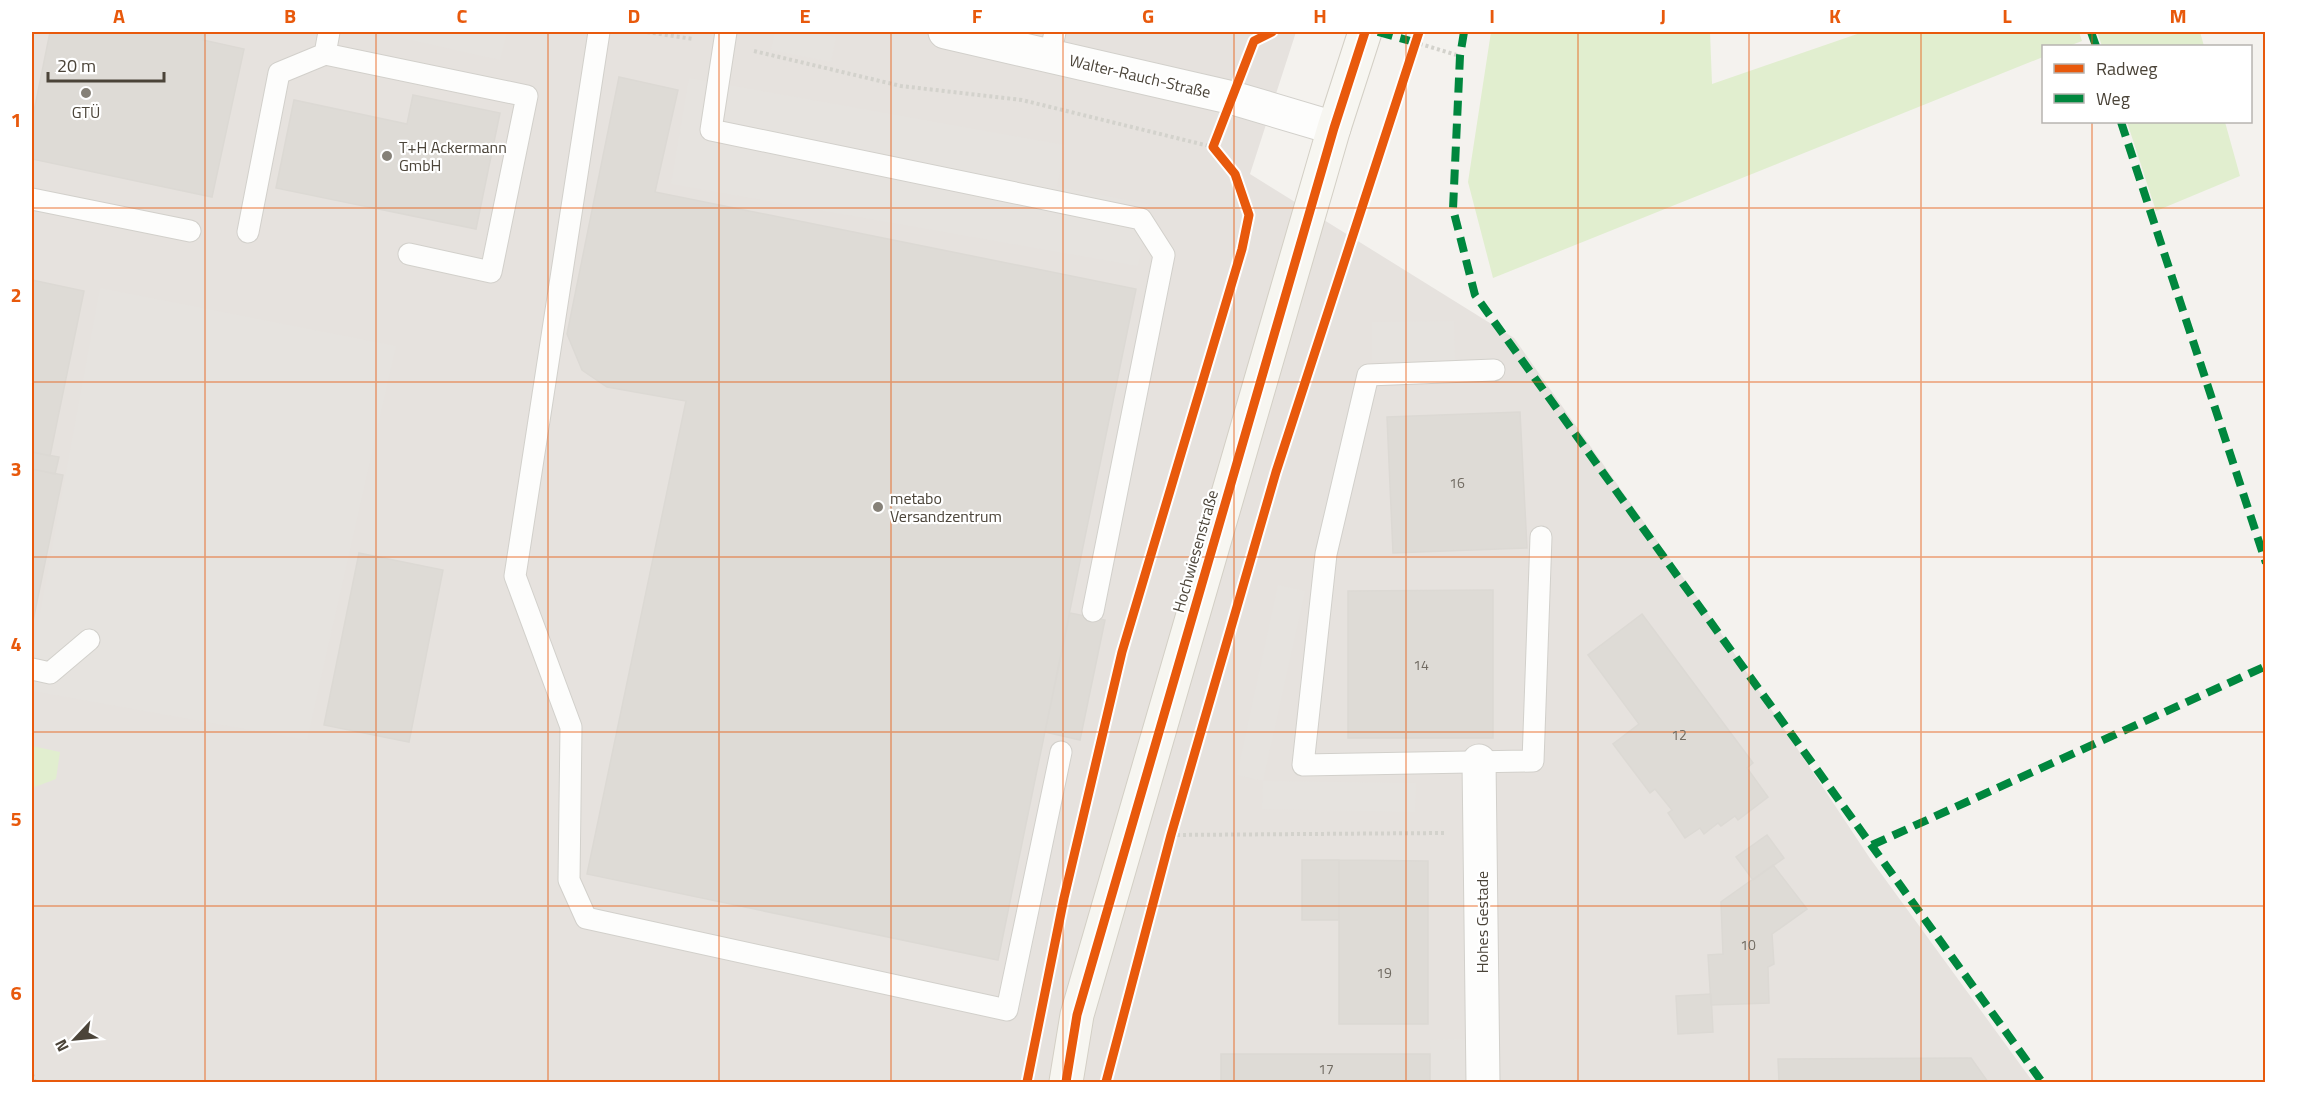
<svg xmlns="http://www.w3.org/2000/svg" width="2297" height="1114" font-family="'Titillium Web',sans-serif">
<rect width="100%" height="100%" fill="#f4f2ee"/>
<path fill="#e6e2de" d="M 32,32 L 1296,32 L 1250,174 L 1514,338 L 1699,600 L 1869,857 L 2033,1082 L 32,1082 Z"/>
<path fill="#e1eecf" d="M 1491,32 L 1710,32 L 1712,84 L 1863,32 L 2079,32 L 2082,41 L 2069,46 L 2044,46 L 2043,57 L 1493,278 L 1468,182 Z
M 2097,32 L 2200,32 L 2204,46 L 2102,46 Z
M 2127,122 L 2225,122 L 2240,176 L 2156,211 Z
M 32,746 L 60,752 L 56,779 L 32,788 Z"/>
<path fill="#e6e3df" d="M 375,32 L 507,32 L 500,60 Z
M 775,32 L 811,32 L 836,37 L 831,62 L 771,50 Z
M 689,78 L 1065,145 L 1057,187 L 1149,204 L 1138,266 L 671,184 Z
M 100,288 L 396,346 L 307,740 L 32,691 L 32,657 Z
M 1454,321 L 1455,361 L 1372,361 L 1372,322 Z
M 1278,585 L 1305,591 L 1263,781 L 1416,783 L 1415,812 L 1262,809 L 1263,781 L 1237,775 Z
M 1466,1039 L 1467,1082 L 1431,1082 L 1430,1040 Z"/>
<path fill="#dedbd6" stroke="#dcd9d4" stroke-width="1.5" d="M 50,32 L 205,32 L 203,40 L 244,49 L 212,197 L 32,159 L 32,121 Z
M 619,77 L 678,90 L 655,192 L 1136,289 L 998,960 L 587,874 L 686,401 L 607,387 L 582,370 L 567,334 Z
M 413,95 L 500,113 L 476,229 L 276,188 L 294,100 L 407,124 Z
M 32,280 L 84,291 L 50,456 L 32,452 Z
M 1520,412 L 1527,548 L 1393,553 L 1387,417 Z
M 32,452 L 59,457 L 55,474 L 32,469 Z
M 32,469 L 63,475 L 32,626 Z
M 359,553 L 443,570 L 409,742 L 324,725 Z
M 1493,590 L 1493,738 L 1348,738 L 1348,591 Z
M 1070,613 L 1105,620 L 1080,740 L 1045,732 Z
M 1642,614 L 1753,763 L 1747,768 L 1768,797 L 1738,820 L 1735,816 L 1721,826 L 1718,823 L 1704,834 L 1700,828 L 1685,838 L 1668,813 L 1672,810 L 1655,789 L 1650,793 L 1613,744 L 1639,724 L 1588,655 Z
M 1767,835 L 1784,858 L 1753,880 L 1736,857 Z
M 1302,860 L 1339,860 L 1339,920 L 1302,920 Z
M 1339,860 L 1428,861 L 1428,1024 L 1339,1024 Z
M 1773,865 L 1807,909 L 1772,934 L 1774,964 L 1768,967 L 1769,1003 L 1711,1005 L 1708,955 L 1723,954 L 1721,902 Z
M 1711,994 L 1713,1032 L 1678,1034 L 1676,996 Z
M 1221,1054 L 1430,1054 L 1430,1082 L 1221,1082 Z
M 1971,1058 L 1988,1082 L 1779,1082 L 1778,1059 Z"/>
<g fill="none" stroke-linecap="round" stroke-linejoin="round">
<defs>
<path id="lane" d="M 599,32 L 515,576 L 571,727 L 569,880 L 586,918 L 1007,1010 L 1061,752
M 726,32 L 711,130 L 1141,219 L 1164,255 L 1093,611
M 325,54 L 527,96 L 491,272 L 409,254
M 1050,56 L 1055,32
M 32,199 L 190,231
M 248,232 L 279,73 L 325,54 L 329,32
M 1494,370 L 1368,375 L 1326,554 L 1303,765 L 1533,761 L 1541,537
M 32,669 L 50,673 L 89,640"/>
<path id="street" d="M 945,32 L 1233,98 L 1334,128
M 1479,761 L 1483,1082"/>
<path id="secondary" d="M 1066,1082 L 1077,1015 L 1334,128 L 1365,32"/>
</defs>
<use href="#lane" stroke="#d2d0cb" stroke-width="23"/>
<use href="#street" stroke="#d2d0cb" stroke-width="35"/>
<use href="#secondary" stroke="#d3cfc5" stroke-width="35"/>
<path stroke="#d3d2cc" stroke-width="4" stroke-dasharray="3 3" stroke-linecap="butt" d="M 647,32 L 693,39
M 1414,42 L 1460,56
M 754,51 L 901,86 L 1022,100 L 1213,147
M 1171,835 L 1444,833
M 32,1074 L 35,1082"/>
<use href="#lane" stroke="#fdfdfc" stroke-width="21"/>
<use href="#street" stroke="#fdfdfc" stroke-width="33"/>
<use href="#secondary" stroke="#f7f6f1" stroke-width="33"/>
<path stroke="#00873e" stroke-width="8" stroke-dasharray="15 8" stroke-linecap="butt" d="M 1378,32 L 1414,42
M 1464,32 L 1460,56 L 1453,209 L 1475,295 L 2042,1082
M 2091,32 L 2096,46
M 2121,122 L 2266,563
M 1872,845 L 2266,666"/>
<defs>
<path id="cycleway" d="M 1027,1082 L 1064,898 L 1122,652 L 1242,249 L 1249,215 L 1235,174 L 1213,147 L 1254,41 L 1272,32
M 1066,1082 L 1077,1015 L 1334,128 L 1365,32
M 1106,1082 L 1171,835 L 1276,472 L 1419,32"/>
</defs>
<use href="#cycleway" stroke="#fff" stroke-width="13"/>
<use href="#cycleway" stroke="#e8590c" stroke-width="9"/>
</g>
<path fill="none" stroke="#e8590c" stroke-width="1.5" stroke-opacity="0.55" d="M 205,32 L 205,1082M 376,32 L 376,1082M 548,32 L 548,1082M 719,32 L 719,1082M 891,32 L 891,1082M 1063,32 L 1063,1082M 1234,32 L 1234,1082M 1406,32 L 1406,1082M 1578,32 L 1578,1082M 1749,32 L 1749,1082M 1921,32 L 1921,1082M 2092,32 L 2092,46M 2092,122 L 2092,1082M 32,208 L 2266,208M 32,382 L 2266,382M 32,557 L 2266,557M 32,732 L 2266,732M 32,906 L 2266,906"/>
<g fill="#868178" stroke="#fff" stroke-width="2">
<circle cx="86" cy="93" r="6"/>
<circle cx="387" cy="156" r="6"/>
<circle cx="878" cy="507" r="6"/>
</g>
<g text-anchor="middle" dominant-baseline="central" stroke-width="4.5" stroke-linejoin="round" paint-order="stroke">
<g font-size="14" fill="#706a61">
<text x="1457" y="482">16</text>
<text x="1421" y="664">14</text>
<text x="1679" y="734">12</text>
<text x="1748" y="944">10</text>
<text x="1384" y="972">19</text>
<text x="1326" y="1068">17</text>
</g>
<g font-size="16" fill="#4b4439" stroke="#fff">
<text transform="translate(1140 76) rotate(13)">Walter-Rauch-Straße</text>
<text transform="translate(1195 551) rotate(-74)">Hochwiesenstraße</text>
<text transform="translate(1482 922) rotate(-90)">Hohes Gestade</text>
</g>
<g font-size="16" fill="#4b4439" stroke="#fff" text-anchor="start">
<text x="86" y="112" text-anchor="middle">GTÜ</text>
<text x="399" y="147">T+H Ackermann<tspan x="399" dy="18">GmbH</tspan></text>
<text x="890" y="498">metabo<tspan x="890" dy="18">Versandzentrum</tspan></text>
</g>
</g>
<rect width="2297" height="1114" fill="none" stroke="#ffffff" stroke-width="66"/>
<rect x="2042" y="45" width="210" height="78" fill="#ffffff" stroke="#b7b4b0" stroke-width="1.5"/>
<rect x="2054" y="64" width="30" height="9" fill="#e8590c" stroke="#b7b4b0" stroke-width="1.5"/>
<text x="2096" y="75" font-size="18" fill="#4b4439">Radweg</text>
<rect x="2054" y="94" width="30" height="9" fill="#00873e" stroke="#b7b4b0" stroke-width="1.5"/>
<text x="2096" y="105" font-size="18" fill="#4b4439">Weg</text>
<g transform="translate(75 1039) rotate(244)" stroke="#ffffff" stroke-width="4.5" paint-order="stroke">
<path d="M0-4.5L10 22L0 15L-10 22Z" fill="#4b4439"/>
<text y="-9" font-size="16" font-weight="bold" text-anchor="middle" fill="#4b4439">N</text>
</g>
<path d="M48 72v9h116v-9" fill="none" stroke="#4b4439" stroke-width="3"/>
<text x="57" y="72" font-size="18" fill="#4b4439" stroke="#ffffff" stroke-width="4.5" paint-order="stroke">20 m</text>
<rect x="33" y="33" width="2231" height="1048" fill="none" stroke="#e8590c" stroke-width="2"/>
<g font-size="20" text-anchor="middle" font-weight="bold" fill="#e8590c">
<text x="119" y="23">A</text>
<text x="290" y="23">B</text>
<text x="462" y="23">C</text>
<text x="634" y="23">D</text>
<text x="805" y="23">E</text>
<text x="977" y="23">F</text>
<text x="1148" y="23">G</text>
<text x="1320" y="23">H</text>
<text x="1492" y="23">I</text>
<text x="1663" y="23">J</text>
<text x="1835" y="23">K</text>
<text x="2007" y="23">L</text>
<text x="2178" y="23">M</text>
<text x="16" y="127">1</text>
<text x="16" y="302">2</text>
<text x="16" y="476">3</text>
<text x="16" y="651">4</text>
<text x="16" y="826">5</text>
<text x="16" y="1000">6</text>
</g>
</svg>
